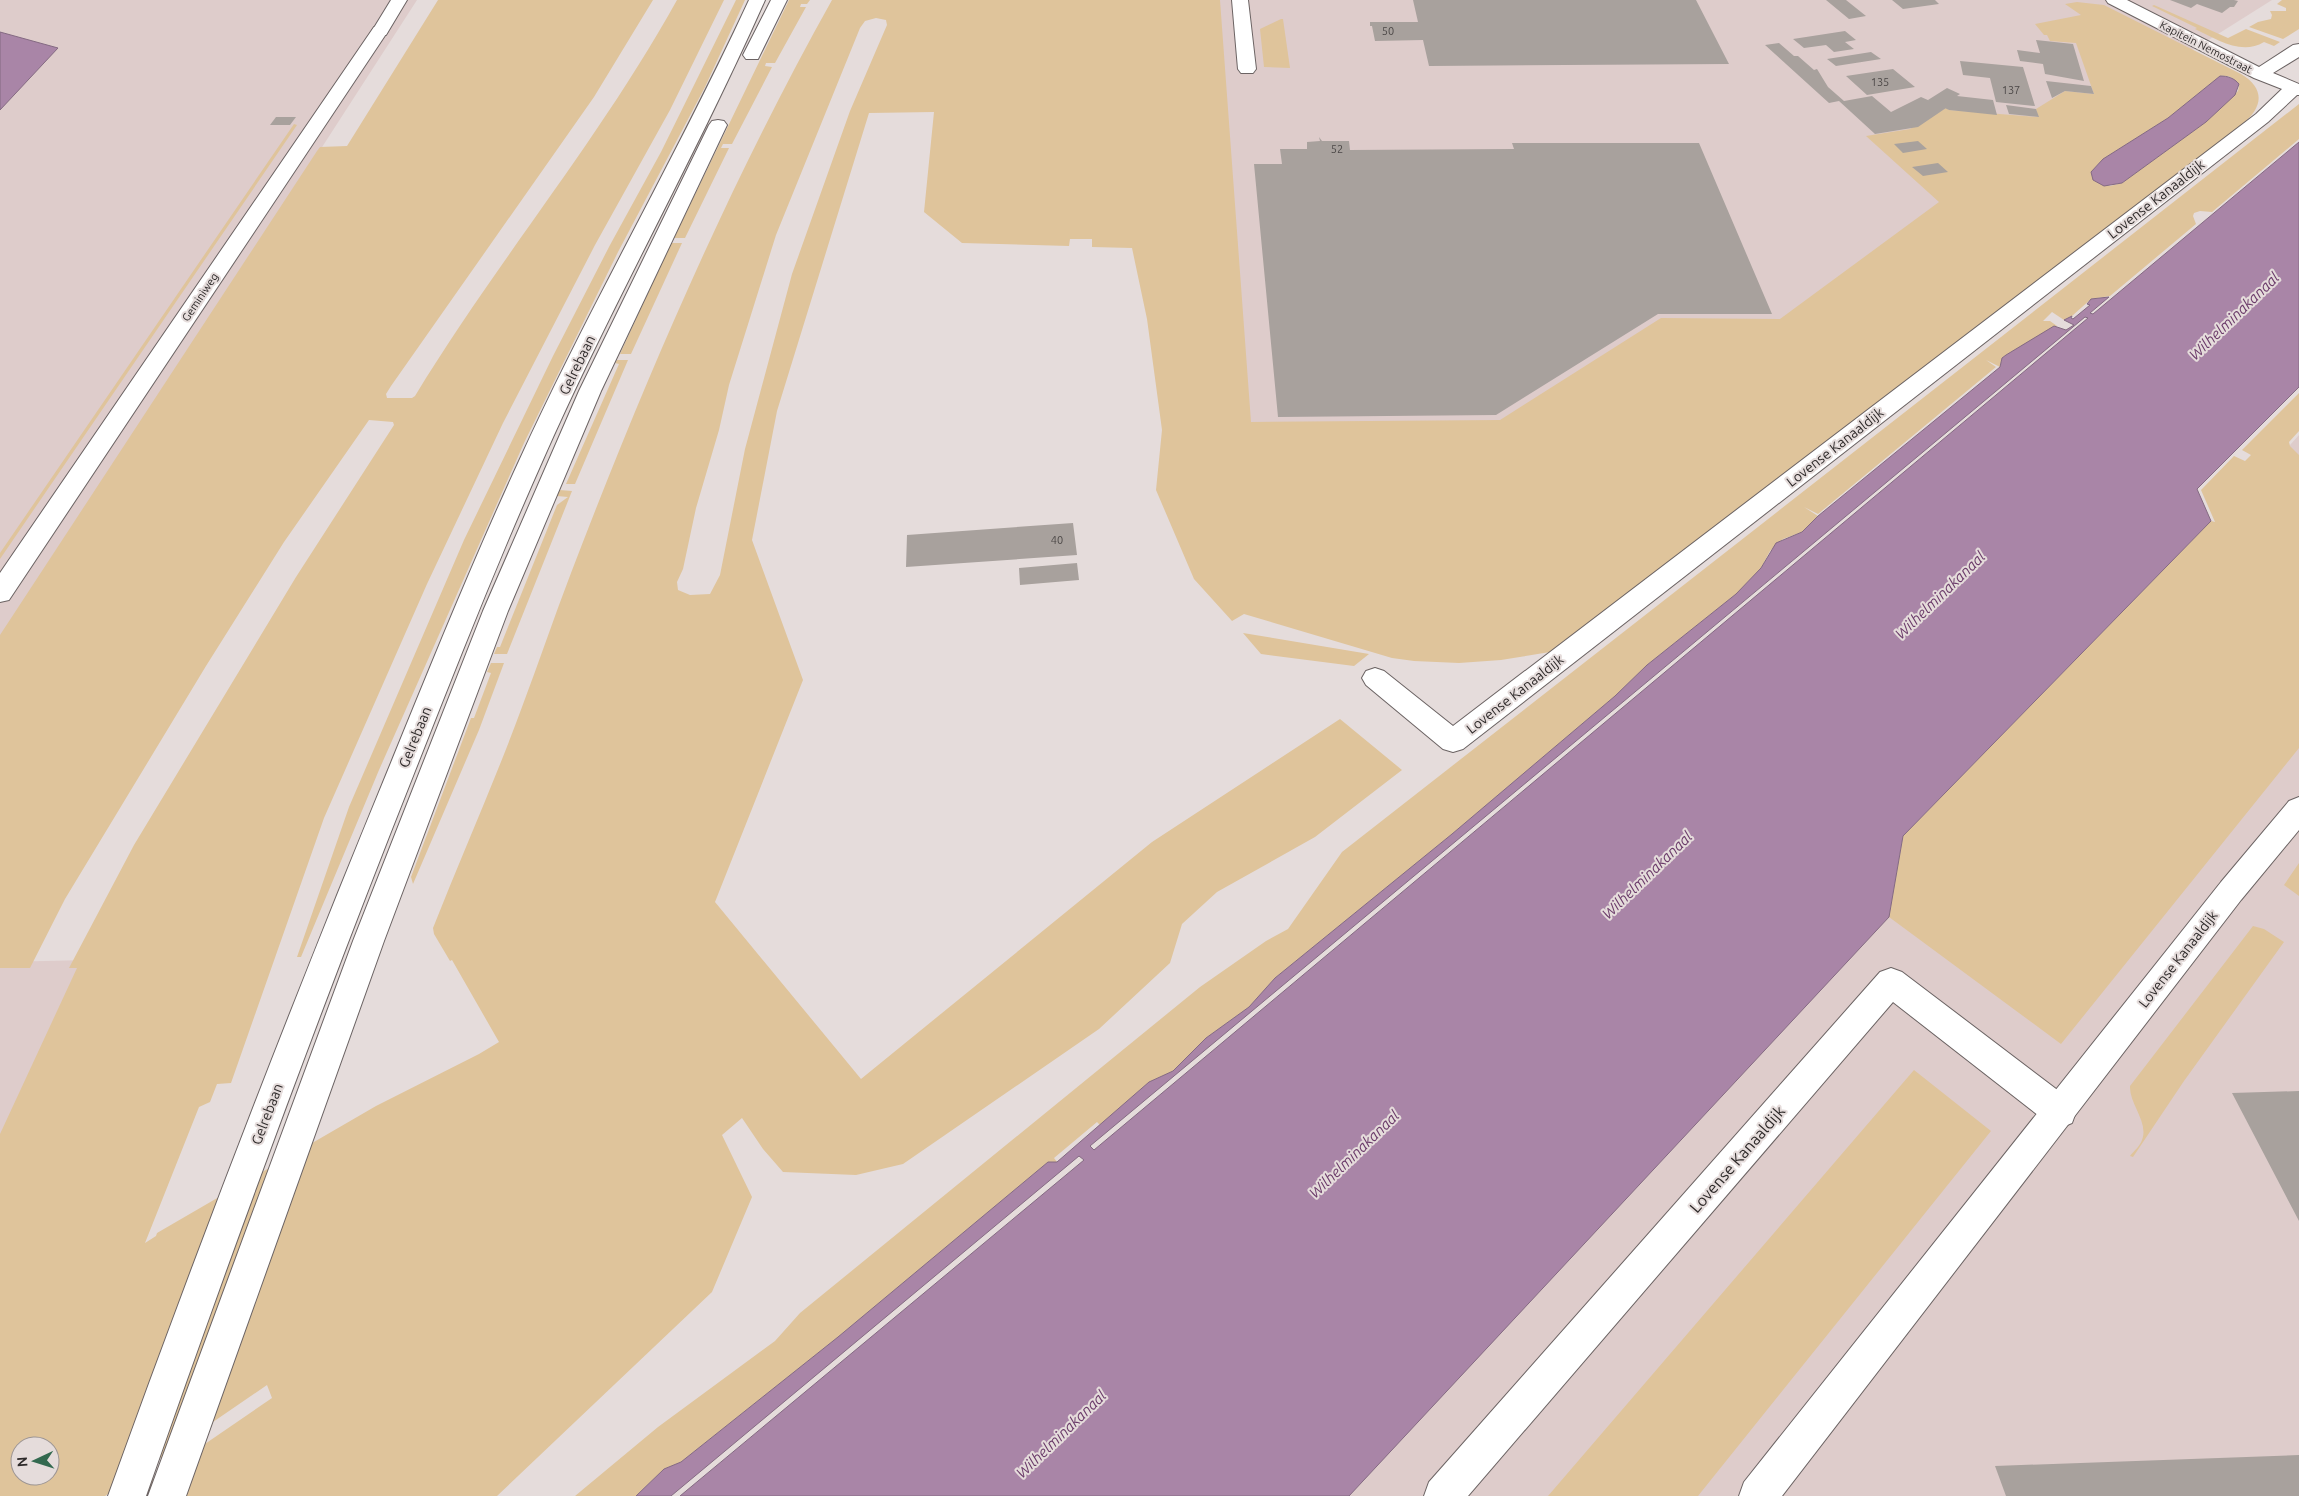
<svg xmlns="http://www.w3.org/2000/svg" width="2299" height="1496" font-family="Ubuntu,sans-serif">
<rect width="100%" height="100%" fill="#e5dcdb"/>
<path fill="#decccb" d="M 0,0 L 417,0 L 0,646 Z
M 1187,0 L 2272,0 L 1946,205 L 1784,324 L 1506,424 L 1245,427 Z
M 2299,435 L 2299,1496 L 1326,1496 L 2214,530 Z
M 89,960 L 0,1151 L 0,962 Z"/>
<path fill="#dfc49b" fill-rule="evenodd" d="M 438,0 L 653,0 L 594,97 L 391,386 L 386,394 L 387,398 L 412,398 L 415,396 C 497,261 600,139 677,0 L 724,0 L 670,110 L 595,245 L 503,423 L 427,584 L 324,818 L 231,1083 L 217,1084 L 210,1102 L 199,1107 L 145,1243 L 156,1236 L 157,1233 L 376,1106 L 479,1054 L 499,1042 L 452,960 L 450,961 L 434,934 L 433,928 C 462,854 495,781 522,707 C 539,662 554,617 571,573 C 646,377 729,184 832,0 L 1220,0 L 1251,422 L 1500,420 L 1661,318 L 1780,319 L 1939,202 L 1866,136 L 1910,129 L 1946,108 L 1949,110 L 2038,117 L 2036,109 L 2065,91 L 2094,94 L 2076,43 L 2050,41 L 2047,35 L 2044,35 L 2035,24 L 2081,15 L 2065,4 L 2077,2 L 2104,5 L 2241,74 C 2266,89 2263,108 2241,125 L 1556,651 L 1501,660 L 1459,663 L 1414,661 L 1392,658 L 1244,614 L 1232,621 L 1194,579 L 1156,490 L 1162,430 L 1147,319 L 1132,248 L 1092,247 L 1092,239 L 1070,239 L 1069,246 L 962,243 L 924,212 L 934,112 L 869,113 L 777,411 L 752,540 L 803,680 L 715,902 L 861,1079 L 1152,842 L 1340,719 L 1402,770 L 1315,837 L 1217,892 L 1182,924 L 1170,963 L 1099,1029 L 903,1164 L 856,1175 L 783,1172 L 763,1149 L 742,1118 L 722,1135 L 752,1197 L 712,1292 L 497,1496 L 129,1496 L 272,1398 L 267,1385 L 105,1496 L 0,1496 L 0,1134 L 77,968 L 69,968 L 134,845 L 296,577 L 394,425 L 393,422 L 369,420 L 284,542 L 206,666 L 65,899 L 30,968 L 0,968 L 0,635 L 317,151 L 320,147 L 347,146 ZM 876,18 L 886,20 L 887,25 L 850,111 L 792,274 L 745,449 L 720,575 L 710,594 L 690,595 L 678,590 L 677,582 L 683,569 L 696,508 L 719,430 L 729,385 L 776,235 L 860,28 L 865,21 ZM 2220,76 C 2229,75 2235,78 2239,86 L 2238,91 L 2206,122 L 2122,183 L 2110,186 L 2093,180 L 2091,172 L 2103,159 L 2168,118 ZM 20,1446 L 50,1446 L 50,1476 L 20,1476 Z
M 736,0 L 745,0 L 705,87 L 618,252 L 524,443 L 379,770 L 301,957 L 297,957 L 349,807 L 464,540 L 553,356 L 610,245 L 661,152 Z
M 789,0 L 810,0 L 807,4 L 801,4 L 800,7 L 806,7 L 775,63 L 766,63 L 765,66 L 772,67 L 732,144 L 723,144 L 721,148 L 729,148 L 685,238 L 674,238 Z
M 2282,0 L 2299,0 L 2299,29 L 2283,39 L 2249,27 L 2258,22 L 2271,19 L 2272,15 L 2270,11 L 2286,11 L 2286,8 L 2277,4 Z
M 2154,5 L 2228,38 L 2246,29 L 2280,42 L 2274,46 L 2264,42 C 2241,56 2217,39 2195,29 L 2197,28 L 2152,6 Z
M 1281,19 L 1283,19 L 1290,68 L 1264,67 L 1260,29 Z
M 2299,104 L 2299,139 L 2212,212 L 2200,211 L 2194,213 L 2193,216 L 2196,224 L 2110,296 L 2091,299 L 2072,316 L 2064,320 L 2052,312 L 2043,321 L 2050,321 L 2057,326 L 2006,355 L 2002,358 L 2000,367 L 1986,360 L 1996,367 L 1818,514 L 1804,507 L 1818,516 L 1802,532 L 1783,539 L 1770,551 L 1761,568 L 1736,594 L 1647,665 L 1615,696 L 1452,834 L 1275,978 L 1249,1007 L 1206,1038 L 1173,1071 L 1149,1082 L 1100,1125 L 1097,1122 L 1054,1158 L 1057,1162 L 1048,1162 L 838,1337 L 681,1462 L 664,1469 L 636,1496 L 575,1496 L 658,1427 L 775,1341 L 800,1313 L 1200,987 L 1266,941 L 1288,929 L 1342,852 Z
M 294,124 L 297,125 L 0,559 L 0,553 Z
M 671,243 L 682,243 L 631,354 L 620,354 Z
M 617,360 L 628,360 L 575,484 L 566,484 L 619,364 L 615,363 Z
M 2299,393 L 2299,431 L 2289,442 L 2290,446 L 2299,455 L 2299,748 L 2061,1044 L 1889,917 L 1903,836 L 2211,521 L 2215,522 L 2201,490 L 2234,456 L 2245,461 L 2251,455 L 2242,450 Z
M 559,490 L 572,491 L 507,654 L 494,654 L 497,647 L 500,647 L 557,505 L 568,497 L 557,496 Z
M 1243,633 L 1369,654 L 1354,666 L 1261,654 Z
M 491,663 L 504,663 L 479,730 L 413,884 L 411,877 L 471,718 L 474,718 L 491,673 L 487,672 Z
M 2299,863 L 2299,896 L 2284,885 Z
M 2253,926 L 2264,929 L 2284,942 L 2184,1081 L 2133,1157 L 2130,1156 C 2134,1151 2140,1146 2142,1140 C 2149,1122 2129,1104 2130,1086 Z
M 1914,1070 L 1991,1131 L 1698,1496 L 1548,1496 Z"/>
<path fill="#a985a7" stroke="#846a82" fill-rule="evenodd" d="M 0,32 L 58,48 L 0,110 Z
M 2220,76 C 2228,76 2234,78 2239,84 L 2235,95 L 2206,122 L 2122,183 L 2104,186 L 2093,180 L 2091,172 L 2103,159 L 2168,118 Z
M 2299,142 L 2299,387 L 2197,489 L 2211,521 L 1903,836 L 1889,917 L 1349,1496 L 680,1496 L 1084,1160 L 1079,1156 L 671,1496 L 636,1496 L 664,1469 L 681,1462 L 838,1337 L 1048,1162 L 1057,1162 L 1149,1082 L 1173,1071 L 1206,1038 L 1249,1007 L 1275,978 L 1452,834 L 1615,696 L 1647,665 L 1736,594 L 1761,568 L 1776,543 L 1802,532 L 1818,516 L 2000,367 L 2002,358 L 2006,355 L 2054,326 L 2066,330 L 2074,325 L 2064,320 L 2072,316 L 2071,318 L 2073,319 L 2090,305 L 2087,304 L 2091,299 L 2109,297 L 2090,313 L 2093,314 ZM 2085,317 L 2088,318 L 1094,1150 L 1090,1146 Z"/>
<path fill="#a8a19d" d="M 1413,0 L 1696,0 L 1729,64 L 1429,66 L 1423,40 L 1375,41 L 1372,26 L 1370,26 L 1370,22 L 1418,22 Z
M 1826,0 L 1846,0 L 1866,16 L 1849,19 Z
M 1892,0 L 1935,0 L 1939,4 L 1903,9 Z
M 2170,0 L 2234,0 L 2238,1 L 2234,7 L 2230,7 L 2222,13 L 2197,4 L 2191,8 Z
M 1845,31 L 1856,40 L 1845,42 L 1854,49 L 1834,52 L 1826,45 L 1804,48 L 1793,39 Z
M 2036,40 L 2073,44 L 2084,81 L 2045,74 L 2043,64 L 2020,61 L 2017,50 L 2040,53 Z
M 1779,43 L 1794,56 L 1798,56 L 1814,70 L 1817,69 L 1828,87 L 1844,101 L 1872,96 L 1891,112 L 1921,97 L 1946,108 L 1918,127 L 1875,134 L 1839,101 L 1829,103 L 1765,45 Z
M 1871,52 L 1881,59 L 1836,66 L 1827,59 Z
M 1960,61 L 2023,67 L 2035,106 L 1996,102 L 1990,78 L 1963,75 Z
M 1893,69 L 1915,87 L 1867,95 L 1846,76 Z
M 2046,81 L 2091,86 L 2094,94 L 2065,91 L 2052,98 Z
M 1947,88 L 1960,94 L 1957,96 L 1993,100 L 1997,115 L 1949,110 L 1928,100 Z
M 2006,105 L 2036,109 L 2039,117 L 2009,114 Z
M 276,117 L 296,117 L 290,125 L 270,125 Z
M 1319,137 L 1322,141 L 1349,141 L 1350,150 L 1514,149 L 1512,143 L 1699,143 L 1772,314 L 1658,314 L 1496,415 L 1278,417 L 1254,164 L 1282,164 L 1280,149 L 1307,149 L 1307,142 L 1320,141 Z
M 1918,141 L 1927,149 L 1903,153 L 1894,144 Z
M 1938,163 L 1948,172 L 1923,176 L 1912,167 Z
M 1073,523 L 1077,555 L 906,567 L 907,535 Z
M 1077,563 L 1079,580 L 1020,585 L 1019,568 Z
M 2299,1091 L 2299,1221 L 2232,1093 Z
M 2299,1455 L 2299,1496 L 2006,1496 L 1995,1466 Z"/>
<g fill="none" stroke-linecap="round" stroke-linejoin="round">
<defs>
<path id="service" d="M 380,26 L 386,27 L 388,31 L 9,600 L 0,602 L 0,573 L 374,27 Z
M 1891,968 L 1902,972 L 2072,1101 L 2076,1112 L 2072,1123 L 2060,1128 L 2048,1123 L 1893,1002 L 1468,1496 L 1424,1496 L 1429,1482 L 1880,972 Z"/>
<path id="minor" d="M 391,0 L 407,0 L 386,35 L 374,35 L 372,31 Z
M 1232,0 L 1248,0 L 1256,69 L 1253,73 L 1241,73 L 1238,69 Z
M 2106,0 L 2127,0 L 2259,67 L 2293,45 L 2299,44 L 2299,57 L 2273,73 L 2299,84 L 2299,95 L 2297,95 L 2268,122 L 1463,749 L 1453,752 L 1443,749 L 1366,685 L 1362,678 L 1366,671 L 1375,668 L 1384,671 L 1453,726 L 2256,114 L 2282,89 L 2254,78 L 2108,3 Z
M 2299,797 L 2299,830 L 2241,900 L 1782,1496 L 1739,1496 L 1744,1482 L 2221,882 L 2289,801 Z"/>
<path id="tertiary" d="M 749,0 L 765,0 C 696,156 611,305 542,462 C 497,563 456,667 415,771 C 320,1010 231,1253 146,1496 L 108,1496 C 196,1252 289,1010 388,770 C 430,667 472,563 519,461 C 590,305 677,156 749,0 Z
M 771,0 L 787,0 L 758,59 L 746,59 L 743,55 Z
M 718,120 L 724,121 L 727,125 L 601,391 L 508,611 L 384,941 L 186,1496 L 148,1496 L 353,941 L 483,611 L 579,391 L 709,125 L 712,121 Z"/>
</defs>
<use href="#service" stroke="#6b6363" stroke-width="2"/>
<use href="#minor" stroke="#6b6363" stroke-width="2"/>
<use href="#tertiary" stroke="#6b6363" stroke-width="2"/>
<use href="#service" fill="#fff" fill-rule="evenodd"/>
<use href="#minor" fill="#fff" fill-rule="evenodd"/>
<use href="#tertiary" fill="#fff" fill-rule="evenodd"/>
</g>
<g text-anchor="middle" dominant-baseline="central" stroke-width="4" stroke-linejoin="round" paint-order="stroke">
<g font-size="11" fill="#4c4847">
<text x="1388" y="31">50</text>
<text x="1880" y="82">135</text>
<text x="2011" y="90">137</text>
<text x="1337" y="149">52</text>
<text x="1057" y="540">40</text>
</g>
<g font-size="11" fill="#2e2a2a" stroke="#e5dcdb">
<text transform="translate(2206 47) rotate(27)">Kapitein Nemostraat</text>
<text transform="translate(200 297) rotate(-56)">Geminiweg</text>
</g>
<g font-size="14" fill="#2e2a2a" stroke="#e5dcdb">
<text transform="translate(2156 199) rotate(-38)">Lovense Kanaaldijk</text>
<text transform="translate(577 365) rotate(-64)">Gelrebaan</text>
<text transform="translate(1835 447) rotate(-38)">Lovense Kanaaldijk</text>
<text transform="translate(1515 694) rotate(-38)">Lovense Kanaaldijk</text>
<text transform="translate(415 737) rotate(-68)">Gelrebaan</text>
<text transform="translate(2178 959) rotate(-52)">Lovense Kanaaldijk</text>
<text transform="translate(267 1114) rotate(-69)">Gelrebaan</text>
</g>
<g font-size="15" font-style="italic" fill="#6b3b6a" stroke="#e5dcdb">
<text transform="translate(2234 316) rotate(-44)">Wilhelminakanaal</text>
<text transform="translate(1940 595) rotate(-44)">Wilhelminakanaal</text>
<text transform="translate(1647 875) rotate(-44)">Wilhelminakanaal</text>
<text transform="translate(1354 1154) rotate(-44)">Wilhelminakanaal</text>
<text transform="translate(1061 1434) rotate(-44)">Wilhelminakanaal</text>
</g>
<g font-size="16" fill="#2e2a2a" stroke="#e5dcdb">
<text transform="translate(1737 1159) rotate(-49)">Lovense Kanaaldijk</text>
</g>
</g>
<g transform="translate(35 1461) rotate(266)"><circle r="24" fill="#e5dcdb" stroke="#9c9594"/>
<path d="M0-4L9 19L0 12L-9 19Z" fill="#33694f"/>
<text y="-8" font-size="14" font-weight="bold" text-anchor="middle" fill="#2e2a2a">N</text>
</g>
</svg>
